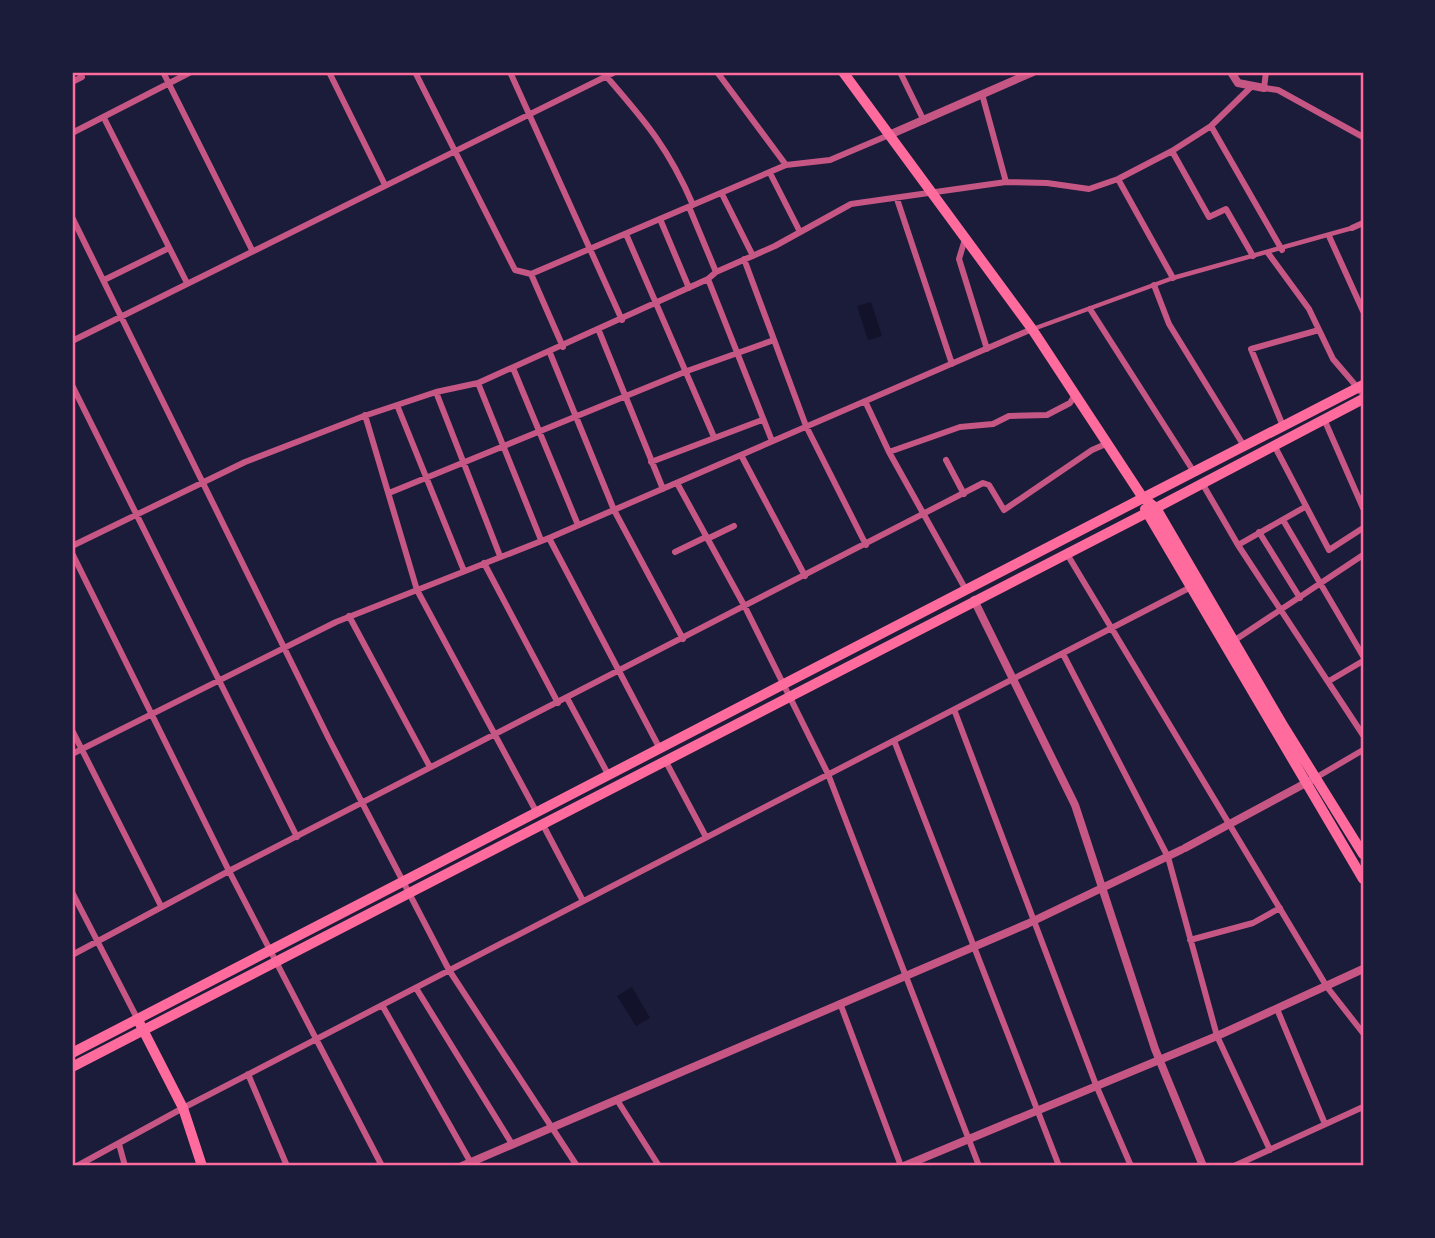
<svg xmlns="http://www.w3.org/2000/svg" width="1435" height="1238" font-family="Quicksand,sans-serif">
<rect width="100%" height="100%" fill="#1b1b3a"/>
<path fill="#12122b" d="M 871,302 L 882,336 L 868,340 L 857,306 Z
M 632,987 L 650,1018 L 636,1026 L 617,996 Z"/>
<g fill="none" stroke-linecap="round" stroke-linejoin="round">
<path stroke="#c65784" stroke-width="4.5" d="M 1033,329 L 1173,278 L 1352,228"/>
<path stroke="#c65784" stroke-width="6" d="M 163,72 L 252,250
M 329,72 L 385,185
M 415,72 L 515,270 L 531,274 L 786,165 L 830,160 L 889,135
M 510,72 L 622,320
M 717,72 L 786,165
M 900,72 L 924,121
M 1266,72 L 1264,88 L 1278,90 L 1363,137
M 606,76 C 646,122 669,149 693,205
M 72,82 L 82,77 L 79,72
M 982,94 L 1006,182
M 104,118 L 187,283
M 1211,126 L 1282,250
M 72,133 L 191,72
M 1172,151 L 1209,217 L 1226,209 L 1253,256
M 770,173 L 799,230
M 1118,179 L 1173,278
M 722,194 L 753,256
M 897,199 L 952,364
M 689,207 L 716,272
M 72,217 L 329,739 L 449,970 L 577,1166
M 660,219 L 689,288
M 1352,228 L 1363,223
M 626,234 L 714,437
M 1329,236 L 1363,311
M 965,239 L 959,259 L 987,349
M 1268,253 L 1309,309 L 1333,359 L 1363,394
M 744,259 L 806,426 L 866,545
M 531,274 L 563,347
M 708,279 L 772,441
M 104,280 L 169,248
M 1154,285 L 1169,324 L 1244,446
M 1090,309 L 1194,472
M 599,331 L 663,489
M 72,341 L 615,72
M 550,353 L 614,510 L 683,639
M 513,368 L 578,525
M 478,383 L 541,540
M 72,385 L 297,837
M 436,392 L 500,556
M 865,401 L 889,452 L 966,590
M 397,405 L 464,571
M 365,415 L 417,590 L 537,813
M 1324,419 L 1363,508
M 1283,426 L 1251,349 L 1319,330
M 1274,445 L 1329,550 L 1363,528
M 889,452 L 960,427 L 993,424 L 1009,416 L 1047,415 L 1070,403 L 1075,395
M 741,455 L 805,576
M 946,460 L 964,494
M 651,462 L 762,420
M 677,483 L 745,607 L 828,774 L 979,1166
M 1202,483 L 1238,545 L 1363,735
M 389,493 L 687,371 L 774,340
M 1283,520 L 1363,656
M 1259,532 L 1300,598
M 549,538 L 660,749
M 707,539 L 734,526
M 1238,545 L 1305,507
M 72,546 L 245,462 L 364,416 L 436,392 L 478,383 L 708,279 L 716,272 L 775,246 L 851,204 L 1006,182 L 1047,183 L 1089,189 L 1118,179 L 1172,151 L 1211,126 L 1251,87
M 675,552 L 706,537
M 72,553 L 229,871 L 382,1166
M 1067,554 L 1327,987 L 1363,1033
M 484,563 L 558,703
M 349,616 L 430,767
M 1235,640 L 1363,555
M 1063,654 L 1168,857 L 1217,1036 L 1270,1150
M 1329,681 L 1363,661
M 567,698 L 609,776
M 955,712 L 1096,1085 L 1131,1166
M 72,730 L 161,906
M 895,743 L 1059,1166
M 72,754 L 336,622 L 549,538 L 1032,329
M 665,760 L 706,837
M 1317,777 L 1363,750
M 542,823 L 583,901
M 72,892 L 138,1020
M 1190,940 L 1253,923 L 1280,908
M 72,955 L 229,871 L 983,483 L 989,485 L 1004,510 L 1092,450 L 1108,443
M 416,988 L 512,1144
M 840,1003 L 901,1166
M 382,1005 L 471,1163
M 1277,1009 L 1325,1124
M 248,1074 L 287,1166
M 617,1100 L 659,1166
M 119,1144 L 125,1166
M 77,1166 L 183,1108 L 1191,587
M 1234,1166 L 1363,1107"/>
<path stroke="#c65784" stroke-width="8" d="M 1231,72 L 1238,83 L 1264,88
M 889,135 L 1033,72
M 974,600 L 1075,805 L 1155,1049 L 1203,1166
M 1185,848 L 1317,777
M 462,1166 L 1027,924 L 1181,850
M 904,1166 L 1217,1036 L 1363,969"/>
<path stroke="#ff6b9d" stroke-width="10" d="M 843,72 L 1032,329 L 1143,498 L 1363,385
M 1156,508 L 1363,399
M 138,1020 L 183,1108 L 202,1166"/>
<path stroke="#ff6b9d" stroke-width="10" d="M 1143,498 L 1156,508 L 1284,727 L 1363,854
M 1145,509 L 1363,879
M 72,1053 L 1143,498
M 72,1067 L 1156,508"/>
</g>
<rect width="1435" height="1238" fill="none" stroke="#1b1b3a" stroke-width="147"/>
<rect x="74" y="74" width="1288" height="1090" fill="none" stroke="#ff6b9d" stroke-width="2.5"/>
</svg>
